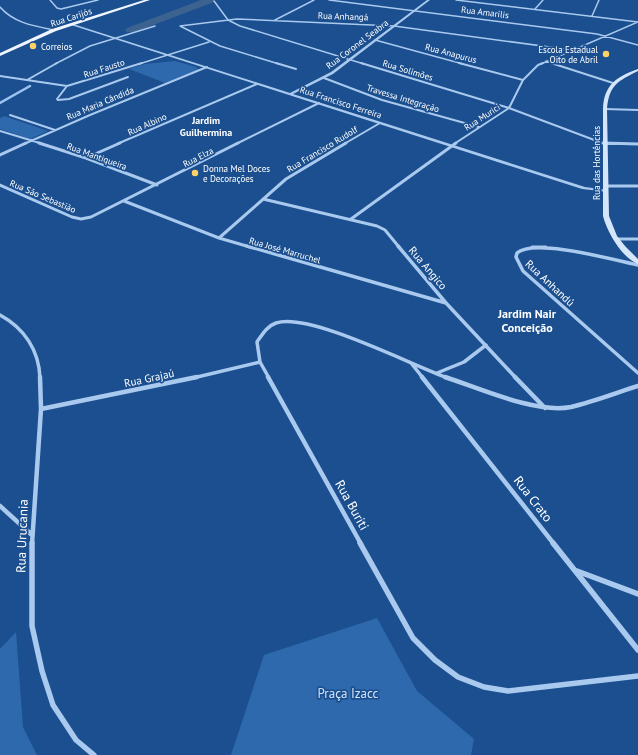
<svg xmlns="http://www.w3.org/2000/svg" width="638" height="755" font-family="'PT Sans',sans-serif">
<rect width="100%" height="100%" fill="#1b4f8f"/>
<path fill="#2e69ad" d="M 175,61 L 196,67 L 199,70 L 165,83 L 129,69 L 145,64 Z
M 4,116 L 48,131 L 30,139 L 0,129 L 0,118 Z
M 377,618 L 417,691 L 474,739 L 471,755 L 231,755 L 264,655 Z
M 16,632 L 23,727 L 37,755 L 0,755 L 0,649 Z"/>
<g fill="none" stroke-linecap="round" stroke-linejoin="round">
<path stroke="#9cc4f0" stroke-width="2.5" d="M 0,103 L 30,86"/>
<path fill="#3c6290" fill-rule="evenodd" d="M 201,0 L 215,0 L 214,2 L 135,32 L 127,32 L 125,30 L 127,28 Z"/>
<path stroke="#a9c9ee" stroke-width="1.5" d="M 50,0 L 57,8 L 61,9 L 98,0
M 329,0 L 597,34 L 638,45
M 456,0 L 638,22
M 214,1 L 228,20 L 240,26 L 364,64
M 0,7 C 14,23 34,26 54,30
M 535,9 L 543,0
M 592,16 L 599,0
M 275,20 L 314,0
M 375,40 L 463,64
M 546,61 L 555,64
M 55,64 L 90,46 L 155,26
M 139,64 L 209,42
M 279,64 L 220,46 L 180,26 L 237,19 L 394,26 L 572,50
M 541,64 L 638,22"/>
<path stroke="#a9c9ee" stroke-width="2" d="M 276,63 L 296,69
M 361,63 L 509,108 L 605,144 L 638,144
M 459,63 L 523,80
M 551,63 L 613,83
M 0,76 L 67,86 L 142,63
M 324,78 L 382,100 L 479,127
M 27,80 L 57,63
M 67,86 L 57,99 L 58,100 L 69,99 L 128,77
M 605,109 L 638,110
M 10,115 L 55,130
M 0,131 L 43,144
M 24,144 L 90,115 L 207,67
M 117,144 L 257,84
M 236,144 L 319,103
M 344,144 L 380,123
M 454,144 L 509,108 L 523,80 L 538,65 L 543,63"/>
<path stroke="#a9c9ee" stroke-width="3" d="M 39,143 L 86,158 L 157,185
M 603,143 L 638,144
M 0,155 L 26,143
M 86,158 L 120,143
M 0,185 L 72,217 L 81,219 L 91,217 L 238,143
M 606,186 L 638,186
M 263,199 L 377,226 L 385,230 L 399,247
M 124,201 L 219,238 L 250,247
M 351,219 L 456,143
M 219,238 L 286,179 L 346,143
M 615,239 L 638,239
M 532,247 L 546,247"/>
<path stroke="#a9c9ee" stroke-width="3.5" d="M 247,246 L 446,303
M 398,246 L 446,303 L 516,378
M 638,265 C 614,260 534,238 517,253 L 516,257 L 523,271 L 638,373
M 0,315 C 24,328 39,350 40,378
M 411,363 L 423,378
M 437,373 L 464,362 L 486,345
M 193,378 L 260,362
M 269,378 L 260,362 L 257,342 C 262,335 267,326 276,323 C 309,312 411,365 448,378"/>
<path stroke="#a9c9ee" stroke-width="4.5" d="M 268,377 L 361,544
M 422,377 L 554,544
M 445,377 C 479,388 536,414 571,407 C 593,402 616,393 638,386
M 515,377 L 545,408
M 41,409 L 197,377
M 0,506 L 32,535
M 32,544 L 41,409 L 40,377"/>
<path stroke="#a9c9ee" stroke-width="5.5" d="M 32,543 L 32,626 L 42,671 L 53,705 L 76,740 L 94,755
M 360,543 L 413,638 L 435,660 L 458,677 L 484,687 L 508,691 L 638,676
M 553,543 L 638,650
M 577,571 L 638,594"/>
<path fill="#a9c9ee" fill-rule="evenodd" d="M 427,0 L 430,0 L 333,74 L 293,94 L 585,187 L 608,190 L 608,192 L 582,189 L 71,25 L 73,24 L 290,93 L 331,72 Z"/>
<path fill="#d6e6fa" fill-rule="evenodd" d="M 638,69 L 638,71 C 618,81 609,85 607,109 L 609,216 L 617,236 L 625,246 L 638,259 L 638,264 C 622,258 607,232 603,216 L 603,109 C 604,85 616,77 638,69 Z"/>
<path fill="#f0f6ff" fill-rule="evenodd" d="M 144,0 L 150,0 L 56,31 L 0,56 L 0,53 L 52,29 Z"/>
</g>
<g fill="#ffd166" stroke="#1b4f8f" stroke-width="1.5">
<circle cx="33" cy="46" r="4"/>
<circle cx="606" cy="54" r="4"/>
<circle cx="195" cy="173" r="4"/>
</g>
<g text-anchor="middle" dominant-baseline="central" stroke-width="3.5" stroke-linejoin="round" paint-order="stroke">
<g font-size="9" fill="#fff" stroke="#1b4f8f">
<text transform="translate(485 12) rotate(7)">Rua Amarilis</text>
<text transform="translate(343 16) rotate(2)">Rua Anhangá</text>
<text transform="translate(71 17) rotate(-18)">Rua Carijós</text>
<text transform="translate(357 44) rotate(-37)">Rua Coronel Seabra</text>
<text transform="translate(451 53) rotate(15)">Rua Anapurus</text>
<text transform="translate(104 68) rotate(-18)">Rua Fausto</text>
<text transform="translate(408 70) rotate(17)">Rua Solimões</text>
<text transform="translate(403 98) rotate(17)">Travessa Integração</text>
<text transform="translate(341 102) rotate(18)">Rua Francisco Ferreira</text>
<text transform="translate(100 103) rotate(-23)">Rua Maria Cândida</text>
<text transform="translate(482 117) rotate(-33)">Rua Murici</text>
<text transform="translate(147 124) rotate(-24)">Rua Albino</text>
<text transform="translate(322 149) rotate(-31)">Rua Francisco Rudolf</text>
<text transform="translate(97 156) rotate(20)">Rua Mantiqueira</text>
<text transform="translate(198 157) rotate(-27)">Rua Elza</text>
<text transform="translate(596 163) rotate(-90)">Rua das Hortências</text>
<text transform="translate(43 196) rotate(23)">Rua São Sebastião</text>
<text transform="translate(285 250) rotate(16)">Rua José Marruchel</text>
</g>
<g font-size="9" fill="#fff" stroke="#1b4f8f" text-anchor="start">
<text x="41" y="46">Correios</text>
<text x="598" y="49" text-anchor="end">Escola Estadual<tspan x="598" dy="10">Oito de Abril</tspan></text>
<text x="203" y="168">Donna Mel Doces<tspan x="203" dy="10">e Decorações</tspan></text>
</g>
<g font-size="10" font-weight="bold" fill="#fff" stroke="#1b4f8f">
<text x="206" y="120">Jardim<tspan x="206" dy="12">Guilhermina</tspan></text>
</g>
<g font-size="11" fill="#fff" stroke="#1b4f8f">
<text transform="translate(428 268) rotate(50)">Rua Angico</text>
<text transform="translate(550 283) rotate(43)">Rua Anhandú</text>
<text transform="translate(149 378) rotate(-12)">Rua Grajaú</text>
</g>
<g font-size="12" font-weight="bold" fill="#fff" stroke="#1b4f8f">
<text x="527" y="313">Jardim Nair<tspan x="527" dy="14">Conceição</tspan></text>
</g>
<g font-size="13" fill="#fff" stroke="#1b4f8f">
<text transform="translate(533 499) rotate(52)">Rua Crato</text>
<text transform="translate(352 505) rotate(61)">Rua Buriti</text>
<text transform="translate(22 536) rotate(-88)">Rua Urucania</text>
</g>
<g font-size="13" fill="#cfe3fa" stroke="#1b4f8f">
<text x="348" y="693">Praça Izacc</text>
</g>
</g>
</svg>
